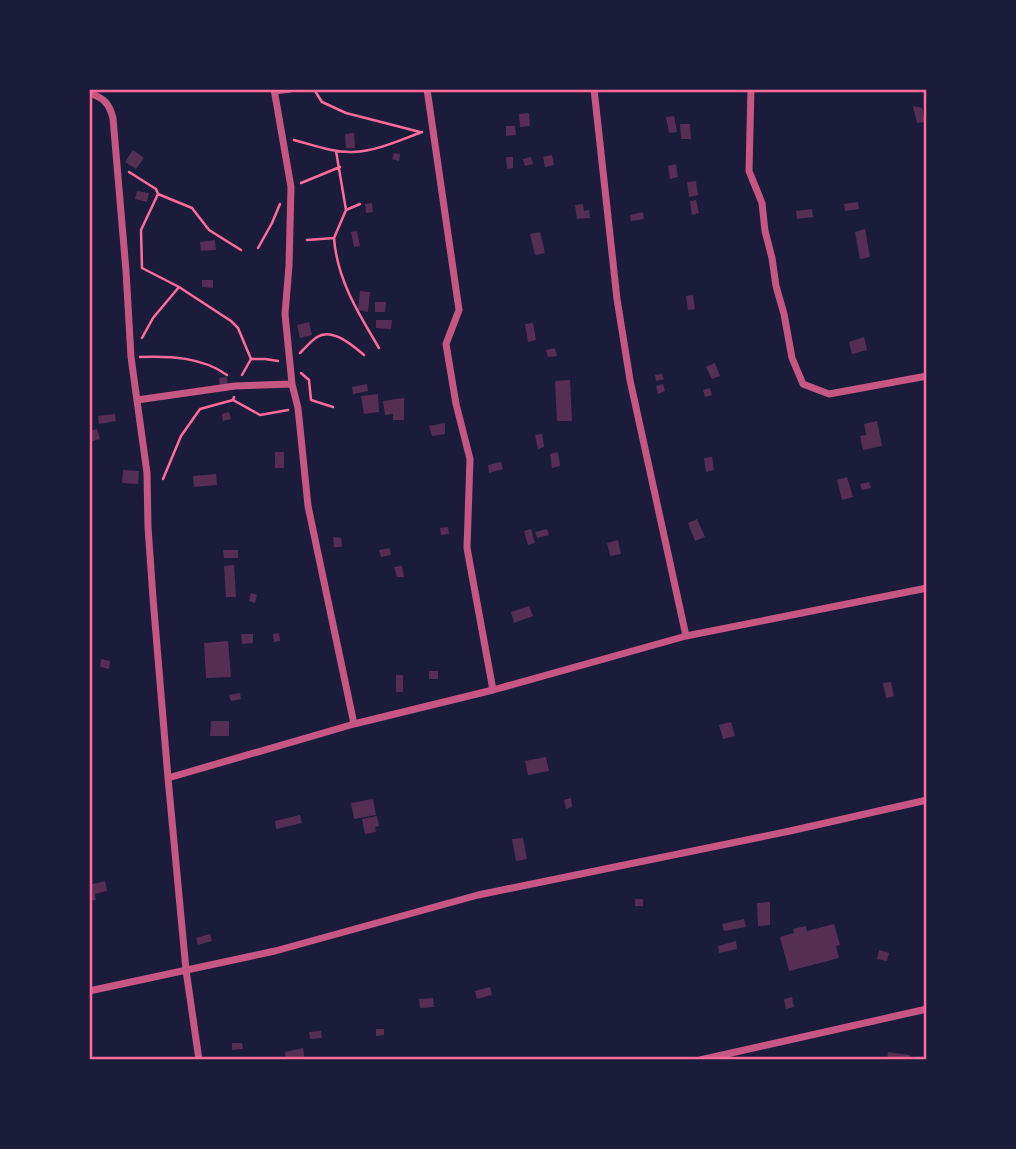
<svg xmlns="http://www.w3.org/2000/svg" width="1016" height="1149" font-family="'Open Sans',sans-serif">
<rect width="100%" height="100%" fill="#1b1b3a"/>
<path fill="#542f53" d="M 913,106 L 922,108 L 925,122 L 917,123 Z
M 529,113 L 530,126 L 520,127 L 519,114 Z
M 674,116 L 677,132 L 669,133 L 666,117 Z
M 680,124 L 690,124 L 691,139 L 681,139 Z
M 506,126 L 515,126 L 516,135 L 506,136 Z
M 354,133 L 355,148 L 346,148 L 345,134 Z
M 133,150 L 144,158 L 136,169 L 125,162 Z
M 394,153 L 400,154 L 399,161 L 392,159 Z
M 552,155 L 554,165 L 545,167 L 543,157 Z
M 506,157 L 513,157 L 513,168 L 507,169 Z
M 531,157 L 533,164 L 525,166 L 523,159 Z
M 676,164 L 678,177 L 670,179 L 668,166 Z
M 696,181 L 698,195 L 689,197 L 687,182 Z
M 137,191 L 149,193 L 147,202 L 135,199 Z
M 696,200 L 699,213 L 692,215 L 690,201 Z
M 858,202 L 859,209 L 845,211 L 844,204 Z
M 372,203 L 373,212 L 366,213 L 365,204 Z
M 583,204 L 584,211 L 589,210 L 590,218 L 577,219 L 575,205 Z
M 812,209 L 813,217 L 797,219 L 796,211 Z
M 643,212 L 644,219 L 631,221 L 630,215 Z
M 865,229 L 870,257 L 860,259 L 855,232 Z
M 357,231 L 360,246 L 354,247 L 351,232 Z
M 540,232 L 545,253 L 535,255 L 530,234 Z
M 215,240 L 216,250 L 201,251 L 200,242 Z
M 202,280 L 213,280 L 213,288 L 202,287 Z
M 360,291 L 370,292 L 368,312 L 358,310 Z
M 693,295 L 695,309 L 688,310 L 686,296 Z
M 375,302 L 386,302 L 385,312 L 375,312 Z
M 376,320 L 392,320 L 391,329 L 376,328 Z
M 309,322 L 312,335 L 300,338 L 297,325 Z
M 533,323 L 536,340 L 528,342 L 525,324 Z
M 864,337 L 867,350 L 852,354 L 849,342 Z
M 555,348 L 557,356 L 548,357 L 546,350 Z
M 715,363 L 720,376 L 712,379 L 706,367 Z
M 662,374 L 664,379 L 656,381 L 655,375 Z
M 227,377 L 228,386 L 220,387 L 219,378 Z
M 570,380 L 572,421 L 557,421 L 555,381 Z
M 367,384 L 368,391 L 353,394 L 352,387 Z
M 663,384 L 665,391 L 658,394 L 656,386 Z
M 710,388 L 712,395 L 705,397 L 703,390 Z
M 378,394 L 379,412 L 364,414 L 361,396 Z
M 404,398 L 404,420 L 393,420 L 393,414 L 385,415 L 383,401 Z
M 229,412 L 231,419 L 223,421 L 222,414 Z
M 115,414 L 116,421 L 99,424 L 98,416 Z
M 877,421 L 882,446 L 863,450 L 860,436 L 866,435 L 864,424 Z
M 445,423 L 445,434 L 432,436 L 429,426 Z
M 97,429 L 100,439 L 89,442 L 89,431 Z
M 542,434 L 544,447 L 538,449 L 535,435 Z
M 275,452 L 284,452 L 284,468 L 275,468 Z
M 558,452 L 560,466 L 552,468 L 550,454 Z
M 712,457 L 714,470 L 706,472 L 704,458 Z
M 501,462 L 503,469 L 489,473 L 488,465 Z
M 123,470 L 139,471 L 138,484 L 122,483 Z
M 216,474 L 217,485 L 194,487 L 193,476 Z
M 847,477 L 853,497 L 842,500 L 837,480 Z
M 869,482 L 871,488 L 862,490 L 860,484 Z
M 697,519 L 705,537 L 695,541 L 688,523 Z
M 448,527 L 449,534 L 441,535 L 440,528 Z
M 531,529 L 535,543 L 528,545 L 524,531 Z
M 547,529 L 549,535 L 537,538 L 535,532 Z
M 333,537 L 341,538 L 342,547 L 334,547 Z
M 618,540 L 621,554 L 610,556 L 607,543 Z
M 390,548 L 391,555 L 381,557 L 379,550 Z
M 223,550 L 238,550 L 238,558 L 224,558 Z
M 234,565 L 236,597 L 226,597 L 224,566 Z
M 402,566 L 404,577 L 397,577 L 394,567 Z
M 251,593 L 257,595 L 255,603 L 249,601 Z
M 529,606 L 533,616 L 514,623 L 511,612 Z
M 279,633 L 280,641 L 274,642 L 273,634 Z
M 241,634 L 253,634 L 253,643 L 242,644 Z
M 228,641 L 231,677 L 206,678 L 204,643 Z
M 101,659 L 110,661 L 109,669 L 100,667 Z
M 429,671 L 438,671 L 438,679 L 429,679 Z
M 396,675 L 403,675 L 403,692 L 396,692 Z
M 891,682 L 894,696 L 886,698 L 883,683 Z
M 240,693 L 241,699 L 231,701 L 229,695 Z
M 211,721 L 229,721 L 229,736 L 210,736 Z
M 731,722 L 735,736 L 723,739 L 719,725 Z
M 546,757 L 549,771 L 528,775 L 525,761 Z
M 571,798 L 572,807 L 566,809 L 564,800 Z
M 373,799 L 376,815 L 354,819 L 351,803 Z
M 300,815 L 302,823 L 276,829 L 275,821 Z
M 377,816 L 379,826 L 375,827 L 376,832 L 365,834 L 362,819 Z
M 523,838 L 527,859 L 516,861 L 512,839 Z
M 105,881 L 107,891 L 95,894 L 96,900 L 89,901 L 89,885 Z
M 635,899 L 643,899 L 643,906 L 635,906 Z
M 770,902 L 770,925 L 758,926 L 757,903 Z
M 744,919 L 746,927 L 724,931 L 722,924 Z
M 834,924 L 840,945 L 836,946 L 839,958 L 789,971 L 780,937 L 794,933 L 793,929 L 806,926 L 807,931 Z
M 210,934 L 212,941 L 198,945 L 196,938 Z
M 736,941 L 737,949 L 719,953 L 718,946 Z
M 879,950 L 889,953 L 887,961 L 877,959 Z
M 490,987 L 492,995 L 477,999 L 475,991 Z
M 792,997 L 794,1007 L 786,1009 L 784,999 Z
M 433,998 L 434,1007 L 420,1008 L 419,999 Z
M 376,1029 L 384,1029 L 384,1035 L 376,1036 Z
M 321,1031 L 322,1038 L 310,1039 L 309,1032 Z
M 232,1043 L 242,1043 L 243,1049 L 232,1050 Z
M 303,1048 L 305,1060 L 286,1060 L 285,1052 Z
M 888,1052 L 910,1055 L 909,1060 L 887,1060 Z"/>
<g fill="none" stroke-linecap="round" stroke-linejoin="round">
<path stroke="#ff6b9d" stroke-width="2.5" d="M 308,89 L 315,91 L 322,102 L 346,113 L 420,132
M 294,140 C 313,145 334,153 353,152 C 377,151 400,140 422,132
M 129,172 L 156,189 L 158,194 L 192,208 L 209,230 L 241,250
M 301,183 L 340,167
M 158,194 L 141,230 L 142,268 L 179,287 L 231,321 L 238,328 L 251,359 L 265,359 L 278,361
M 346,210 L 360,204
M 334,238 C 337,279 358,313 379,348
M 307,240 L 334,238 L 346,210 L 336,151
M 258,248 L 272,223 L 280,204
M 142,338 L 153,318 L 179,287
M 300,353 C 305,348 311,341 317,337 C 332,327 353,346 364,355
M 140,357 C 170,356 202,357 227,375
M 301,373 L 309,380 L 311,400 L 333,407
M 242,375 L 251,359
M 233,400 L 260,415 L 288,410
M 163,479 L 181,436 L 200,409 L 233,400 L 234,397"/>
<path stroke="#c65784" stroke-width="7" d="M 274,89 L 291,187 L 289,266 L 285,314 L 292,384 L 298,408 L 308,506 L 354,724
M 427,89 L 459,310 L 446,344 L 456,404 L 470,459 L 467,548 L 493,690
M 594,89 L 617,299 L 630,380 L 686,636
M 751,89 L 749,171 L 762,203 L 765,231 L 772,258 L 776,286 L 784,314 L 792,358 L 803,384 L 829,394 L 927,376
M 275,91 L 290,89
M 89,93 C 104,98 109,103 113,118 L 126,271 L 131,357 L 147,473 L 148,527 L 153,598 L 168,778 L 186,970 L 199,1060
M 137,400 L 235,386 L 292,384
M 168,778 L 354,724 L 493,690 L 686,636 L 927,588
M 89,991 L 275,951 L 478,895 L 790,831 L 927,800
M 700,1060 L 927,1009"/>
</g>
<rect width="1016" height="1149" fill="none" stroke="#1b1b3a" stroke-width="182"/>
<rect x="91" y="91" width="834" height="967" fill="none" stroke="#ff6b9d" stroke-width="2.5"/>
</svg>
